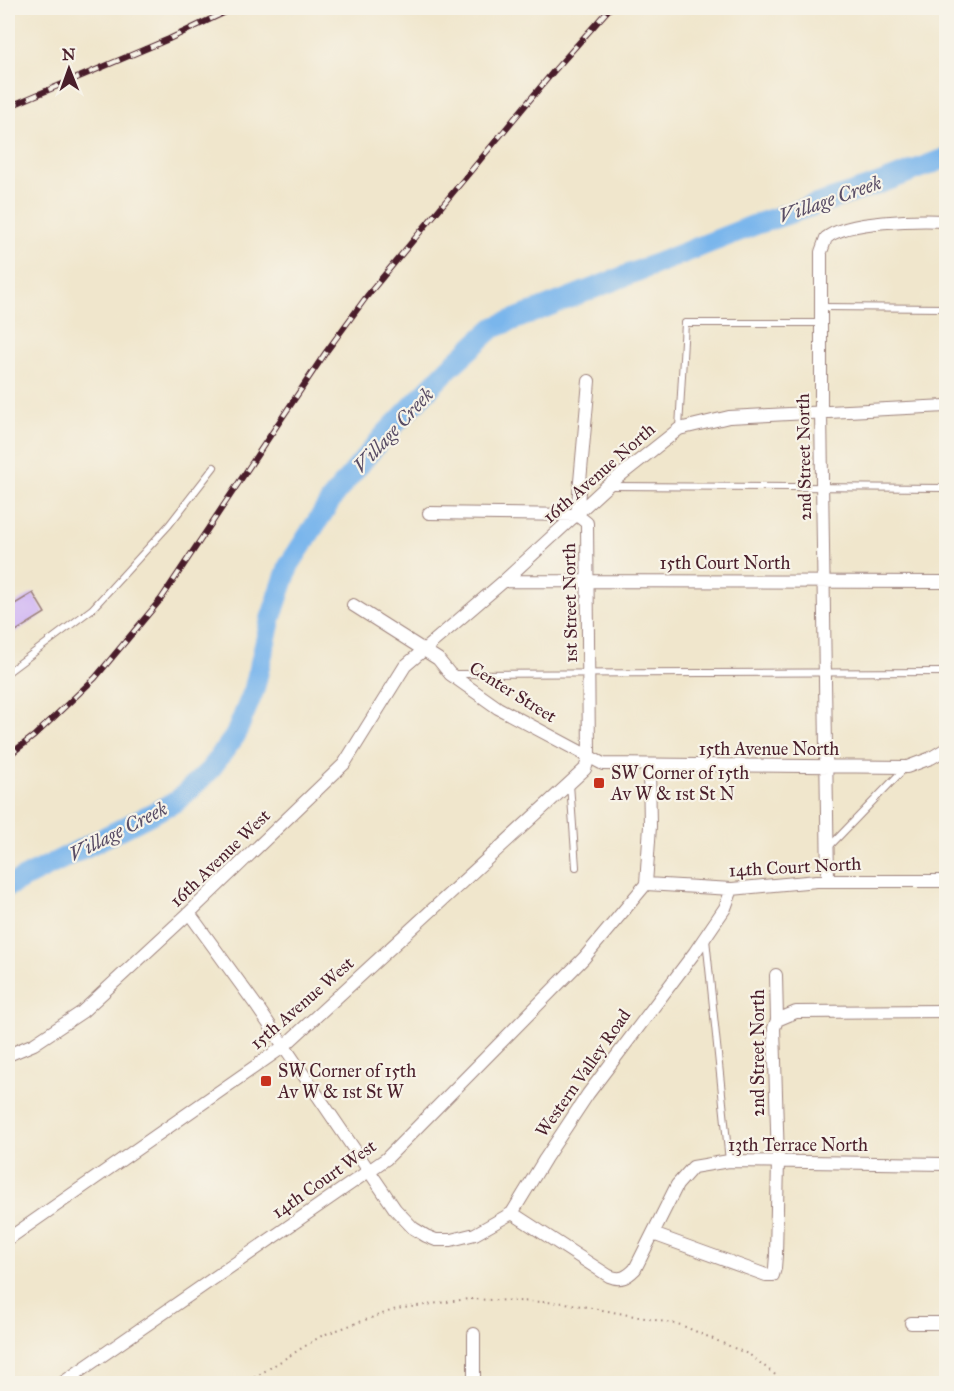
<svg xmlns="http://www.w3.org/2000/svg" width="954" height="1391" font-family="'IM FELL Great Primer',serif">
<rect width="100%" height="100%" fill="#f7f3e8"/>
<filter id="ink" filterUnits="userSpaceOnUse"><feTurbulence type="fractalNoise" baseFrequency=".0167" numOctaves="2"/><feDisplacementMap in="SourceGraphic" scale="12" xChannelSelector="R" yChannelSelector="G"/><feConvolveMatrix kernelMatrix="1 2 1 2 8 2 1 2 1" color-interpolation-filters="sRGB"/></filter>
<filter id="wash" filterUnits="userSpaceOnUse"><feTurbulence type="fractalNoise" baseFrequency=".008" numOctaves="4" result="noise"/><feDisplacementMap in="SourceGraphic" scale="24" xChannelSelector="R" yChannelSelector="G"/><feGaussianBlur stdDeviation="1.35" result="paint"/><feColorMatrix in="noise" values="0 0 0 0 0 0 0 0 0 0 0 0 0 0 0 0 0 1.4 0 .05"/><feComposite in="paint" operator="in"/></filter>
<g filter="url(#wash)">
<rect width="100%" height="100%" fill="#f0e6cc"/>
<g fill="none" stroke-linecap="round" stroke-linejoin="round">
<path stroke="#7ab6ec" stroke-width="21" d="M 8,886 L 177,801 L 209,771 L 235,736 L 254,690 L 271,618 L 289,565 L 335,494 L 386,433 L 449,368 L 493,328 L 757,224 L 876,185 L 946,158"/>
</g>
<g id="blocks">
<path fill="#cfb4f4" d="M 33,593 L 45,613 L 8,636 L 8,608 Z"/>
</g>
</g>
<g filter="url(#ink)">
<use href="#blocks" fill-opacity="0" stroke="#9d827c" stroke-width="1.5"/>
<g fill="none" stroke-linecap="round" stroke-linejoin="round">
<defs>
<path id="lane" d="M 822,307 L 946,308
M 679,428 L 685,323 L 821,323
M 611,486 L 946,488
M 8,672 L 92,609 L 169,525 L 214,467
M 454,674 L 946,672
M 570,784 L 576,867
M 829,847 L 905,768
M 706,939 L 729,1161"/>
<path id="street" d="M 429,513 L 577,515
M 504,581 L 946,582
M 353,605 L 438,659 L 450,674 L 498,708 L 603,764 L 907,767 L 931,758 L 946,749
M 828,881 L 821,413 L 821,252 L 826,238 C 848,220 918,220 946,221
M 646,884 L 732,889 L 817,881 L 946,881
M 646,884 L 650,826 L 649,766
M 189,913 L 258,1008 L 395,1209 L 413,1228 L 426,1236 L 436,1240 L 451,1240 L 475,1234 L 512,1213 L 545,1159 L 588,1094 L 695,952 L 725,908 L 732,889
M 777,1020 L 796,1012 L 946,1011
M 8,1055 L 34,1044 L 82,1012 L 189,913 L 344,764 L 405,666 L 504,581 L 607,486 L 679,429 L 729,417 L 946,406
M 512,1213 L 609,1276 C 621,1281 627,1277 635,1269 L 677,1185 L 693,1167 L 729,1161 L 946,1164
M 653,1234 L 766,1275 L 773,1275 L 775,1268 L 776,1255 L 778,1161 L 774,1028 L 777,1020 L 776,975
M 8,1239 L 283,1047 L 585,769 L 589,757 L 587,523 L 577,515 L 589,381
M 911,1323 L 946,1323
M 61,1384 L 386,1159 L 584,958 L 646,884
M 474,1384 L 474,1334"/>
</defs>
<use href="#lane" stroke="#9d827c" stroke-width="8"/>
<use href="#street" stroke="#9d827c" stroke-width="14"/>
<path stroke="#9d827c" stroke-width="2" stroke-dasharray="1.5 4.5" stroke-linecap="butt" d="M 244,1384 L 323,1335 L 396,1309 L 468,1299 L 566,1303 L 681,1325 L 750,1355 L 787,1384"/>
<use href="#lane" stroke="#fff" stroke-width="6"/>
<use href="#street" stroke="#fff" stroke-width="12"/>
<defs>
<path id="rail" d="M 8,107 L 169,39 L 234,8
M 8,756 L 34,736 L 95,678 L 161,599 L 326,352 L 367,296 L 553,72 L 610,8"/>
</defs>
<use href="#rail" stroke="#4a1f2b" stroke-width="6"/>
<use href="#rail" stroke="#f7f3e8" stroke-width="4" stroke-dasharray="11" stroke-linecap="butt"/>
</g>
</g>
<g fill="#c8321e" stroke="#f7f3e8" stroke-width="2">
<rect x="593" y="777" width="12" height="12" rx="3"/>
<rect x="260" y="1075" width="12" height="12" rx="3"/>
</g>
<g text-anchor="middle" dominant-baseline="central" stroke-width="4.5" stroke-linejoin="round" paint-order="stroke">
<g font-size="18" fill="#4a1f2b" stroke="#f7f3e8">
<text transform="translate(804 457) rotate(-91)">2nd Street North</text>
<text transform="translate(599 473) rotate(-41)">16th Avenue North</text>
<text x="725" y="563">15th Court North</text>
<text transform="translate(570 603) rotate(-91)">1st Street North</text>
<text transform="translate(513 692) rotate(32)">Center Street</text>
<text x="769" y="749">15th Avenue North</text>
<text transform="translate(220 858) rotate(-44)">16th Avenue West</text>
<text transform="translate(795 867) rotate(-3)">14th Court North</text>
<text transform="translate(302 1003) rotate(-41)">15th Avenue West</text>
<text transform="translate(758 1053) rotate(-90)">2nd Street North</text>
<text transform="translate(583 1073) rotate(-55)">Western Valley Road</text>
<text x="798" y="1145">13th Terrace North</text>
<text transform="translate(324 1179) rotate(-35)">14th Court West</text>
</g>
<g font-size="18" fill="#4a1f2b" stroke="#f7f3e8" text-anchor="start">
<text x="611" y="773">SW Corner of 15th<tspan x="611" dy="21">Av W &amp; 1st St N</tspan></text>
<text x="278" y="1071">SW Corner of 15th<tspan x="278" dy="21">Av W &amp; 1st St W</tspan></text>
</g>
<g font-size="20" font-style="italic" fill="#584c65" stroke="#f7f3e8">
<text transform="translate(830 199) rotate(-19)">Village Creek</text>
<text transform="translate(393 430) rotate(-47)">Village Creek</text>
<text transform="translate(118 831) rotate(-27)">Village Creek</text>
</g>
</g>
<rect width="954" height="1391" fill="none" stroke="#f7f3e8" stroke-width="30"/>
<g transform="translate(69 69) rotate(359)" stroke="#f7f3e8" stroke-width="4.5" paint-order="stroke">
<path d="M0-4.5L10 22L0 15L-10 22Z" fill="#4a1f2b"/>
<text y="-9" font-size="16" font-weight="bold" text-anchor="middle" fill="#4a1f2b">N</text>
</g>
</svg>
